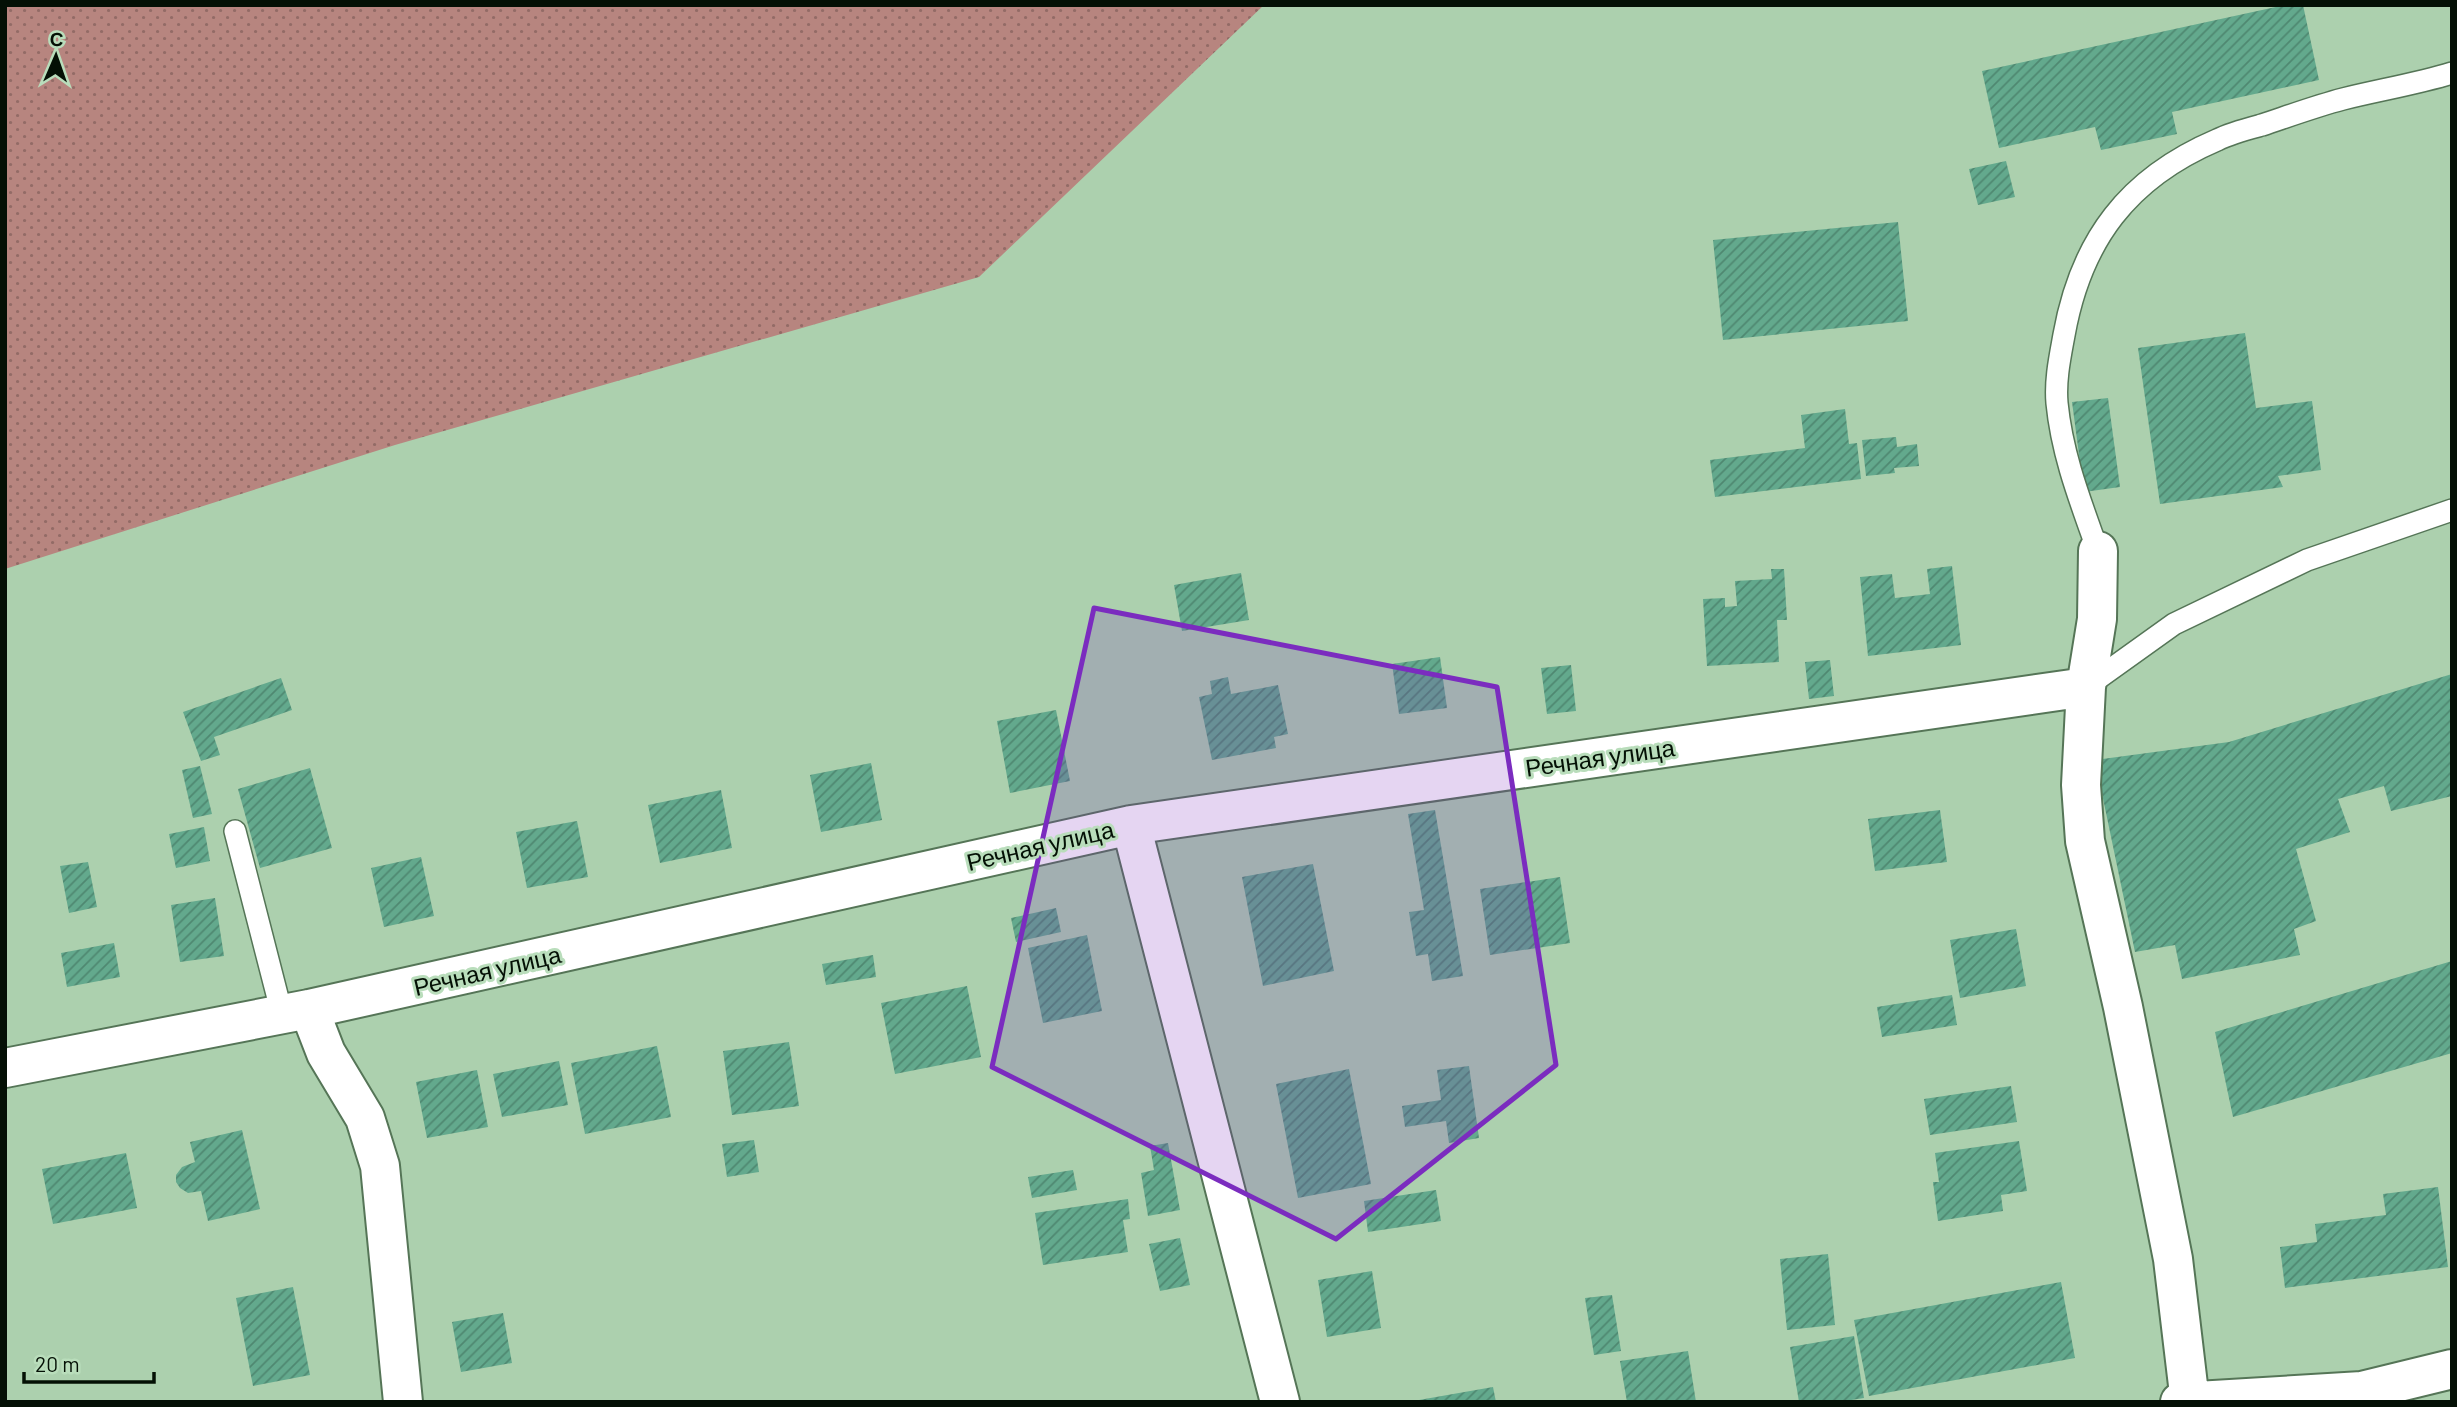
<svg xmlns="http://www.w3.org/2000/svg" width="2457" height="1407" font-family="Barlow,sans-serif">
<defs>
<pattern id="grass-dots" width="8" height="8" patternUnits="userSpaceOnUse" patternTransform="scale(1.75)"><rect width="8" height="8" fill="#b7857f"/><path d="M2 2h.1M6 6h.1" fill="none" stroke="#936b66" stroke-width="1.8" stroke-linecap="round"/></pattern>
<pattern id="building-hatch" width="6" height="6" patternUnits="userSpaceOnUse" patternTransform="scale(1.75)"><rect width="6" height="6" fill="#63a98d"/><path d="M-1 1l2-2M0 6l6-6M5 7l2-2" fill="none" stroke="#4f8871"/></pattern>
</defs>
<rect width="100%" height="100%" fill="#acd0ae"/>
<path fill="url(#grass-dots)" d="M 5,5 L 1264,5 L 979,277 L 395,445 L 5,569 Z"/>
<path fill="url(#building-hatch)" d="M 2285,5 L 2303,5 L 2319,80 L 2172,112 L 2177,134 L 2101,150 L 2095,127 L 1999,148 L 1982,71 Z
M 2006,161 L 2015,197 L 1978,205 L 1969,169 Z
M 1898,222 L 1908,321 L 1723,340 L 1713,240 Z
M 2245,333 L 2256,408 L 2312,401 L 2321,470 L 2278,476 L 2283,487 L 2160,504 L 2138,348 Z
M 2108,398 L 2120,487 L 2084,492 L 2072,402 Z
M 1845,409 L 1849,444 L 1857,443 L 1861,479 L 1715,497 L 1710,460 L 1805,448 L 1801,415 Z
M 1896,437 L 1897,447 L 1917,444 L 1919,466 L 1894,468 L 1895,473 L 1866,476 L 1862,440 Z
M 1952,566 L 1961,645 L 1868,656 L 1860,577 L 1892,574 L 1895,598 L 1930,594 L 1927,569 Z
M 1771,569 L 1784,569 L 1787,620 L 1777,620 L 1779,662 L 1707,666 L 1703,599 L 1725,598 L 1725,607 L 1737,606 L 1735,581 L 1772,579 Z
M 1241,573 L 1249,620 L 1182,631 L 1174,585 Z
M 1440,657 L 1447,708 L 1399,714 L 1392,664 Z
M 1830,660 L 1834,696 L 1809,699 L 1805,662 Z
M 1571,665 L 1576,711 L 1547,714 L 1541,668 Z
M 2452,674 L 2452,796 L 2391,811 L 2384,786 L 2338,799 L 2350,832 L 2296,849 L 2316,921 L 2294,929 L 2300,955 L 2182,979 L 2175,945 L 2135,952 L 2095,760 L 2229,742 Z
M 1228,677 L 1231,694 L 1278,685 L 1288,734 L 1274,737 L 1276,748 L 1212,760 L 1199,697 L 1212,694 L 1210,681 Z
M 281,678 L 292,710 L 214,737 L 220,755 L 201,761 L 183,712 Z
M 1056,710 L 1070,781 L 1010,793 L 997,721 Z
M 871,763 L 882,820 L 821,832 L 810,775 Z
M 200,766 L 212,814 L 193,818 L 182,770 Z
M 310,768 L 332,848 L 260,868 L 238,789 Z
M 721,790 L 732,848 L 660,863 L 648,805 Z
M 1435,810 L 1463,976 L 1432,981 L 1428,954 L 1416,956 L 1409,912 L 1424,910 L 1408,814 Z
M 1940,810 L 1947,862 L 1875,871 L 1868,819 Z
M 577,821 L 588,877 L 527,888 L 516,832 Z
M 204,827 L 210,861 L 176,868 L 169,834 Z
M 421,857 L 434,916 L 384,927 L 371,868 Z
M 88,862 L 97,907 L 69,913 L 60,866 Z
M 1313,864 L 1334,971 L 1263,986 L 1242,877 Z
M 1560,877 L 1570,943 L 1490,955 L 1480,889 Z
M 215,898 L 224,956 L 180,962 L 171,905 Z
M 1056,908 L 1061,932 L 1016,942 L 1011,918 Z
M 2016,929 L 2026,986 L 1960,998 L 1950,940 Z
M 1087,935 L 1102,1011 L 1043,1023 L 1028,948 Z
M 114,943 L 120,977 L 67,987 L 61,953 Z
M 873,955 L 876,977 L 826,985 L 822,964 Z
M 2452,961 L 2452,1053 L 2233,1117 L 2215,1032 Z
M 967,986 L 981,1057 L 895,1074 L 881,1003 Z
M 1952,995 L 1957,1025 L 1882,1037 L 1877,1007 Z
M 789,1042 L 799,1106 L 732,1115 L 723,1051 Z
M 657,1046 L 671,1117 L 585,1134 L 571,1063 Z
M 559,1061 L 568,1105 L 502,1117 L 493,1074 Z
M 1469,1066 L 1479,1138 L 1449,1143 L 1446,1121 L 1405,1127 L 1402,1106 L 1441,1100 L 1437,1070 Z
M 1349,1069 L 1371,1184 L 1298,1198 L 1276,1084 Z
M 477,1070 L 488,1127 L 427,1138 L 416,1082 Z
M 2011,1086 L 2017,1122 L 1930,1135 L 1924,1099 Z
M 242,1130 L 260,1209 L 208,1221 L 201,1191 L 188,1193 L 180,1188 L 176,1182 L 176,1175 L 182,1167 L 195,1162 L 190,1142 Z
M 754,1140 L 759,1172 L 727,1177 L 722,1144 Z
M 2019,1141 L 2027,1191 L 2001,1195 L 2003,1211 L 1938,1221 L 1933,1182 L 1939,1182 L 1935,1153 Z
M 1168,1143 L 1180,1210 L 1148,1216 L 1141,1173 L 1154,1170 L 1150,1146 Z
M 126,1153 L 137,1208 L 53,1224 L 42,1169 Z
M 1073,1170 L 1077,1190 L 1032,1198 L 1028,1177 Z
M 2438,1187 L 2448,1267 L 2285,1288 L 2280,1247 L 2317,1242 L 2315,1224 L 2386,1215 L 2383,1194 Z
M 1436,1190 L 1441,1221 L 1368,1232 L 1364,1201 Z
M 1128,1199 L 1130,1219 L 1123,1220 L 1128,1252 L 1043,1265 L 1035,1213 Z
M 1180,1238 L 1190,1285 L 1160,1291 L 1149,1244 Z
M 1828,1254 L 1835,1325 L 1787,1330 L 1780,1259 Z
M 1372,1271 L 1381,1328 L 1327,1337 L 1318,1280 Z
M 2061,1282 L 2075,1358 L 1869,1396 L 1854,1320 Z
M 293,1287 L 310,1375 L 253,1386 L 236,1298 Z
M 1612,1295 L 1621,1351 L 1594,1355 L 1585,1298 Z
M 503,1313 L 512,1363 L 461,1372 L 452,1322 Z
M 1854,1336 L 1864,1398 L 1839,1402 L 1799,1402 L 1790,1347 Z
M 1688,1351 L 1696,1402 L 1627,1402 L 1620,1361 Z
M 1493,1387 L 1496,1402 L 1419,1402 L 1419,1400 Z"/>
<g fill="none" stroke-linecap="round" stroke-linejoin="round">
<defs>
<path id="lane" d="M 2098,551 C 2081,503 2062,455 2057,403 C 2055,380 2060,357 2064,335 C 2081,240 2128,178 2217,140 C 2231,133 2247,129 2262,125 C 2289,116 2316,106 2343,99 C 2379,90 2416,84 2452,73
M 2086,687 L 2174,624 L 2307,560 L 2452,510
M 235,831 L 282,1014"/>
<path id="street" d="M 2098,551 L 2097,619 L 2086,687 L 2081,785 L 2085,841 L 2123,1007 L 2173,1259 L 2190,1402
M 1131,825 L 1280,1402
M 309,1009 L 326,1053 L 365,1118 L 380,1166 L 403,1402
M 5,1068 L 309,1009 L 1131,825 L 2086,687
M 2180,1402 L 2362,1391 L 2452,1369"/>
</defs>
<use href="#lane" stroke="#557557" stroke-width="24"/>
<use href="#street" stroke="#557557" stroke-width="42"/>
<use href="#lane" stroke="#fff" stroke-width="21"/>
<use href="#street" stroke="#fff" stroke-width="38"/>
</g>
<path fill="#7b2cbf" fill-opacity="0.2" stroke="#7b2cbf" stroke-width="5" stroke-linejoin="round" d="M 1094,608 L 1497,687 L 1556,1065 L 1336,1239 L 992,1067 Z"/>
<g text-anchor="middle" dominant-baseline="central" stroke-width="6" stroke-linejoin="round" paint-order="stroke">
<g font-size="24" fill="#041005" stroke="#b9ddbb">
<text transform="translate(1600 757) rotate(-8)">Речная улица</text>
<text transform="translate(1040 845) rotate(-13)">Речная улица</text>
<text transform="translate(487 970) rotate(-13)">Речная улица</text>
</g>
</g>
<rect width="2457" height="1407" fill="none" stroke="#041005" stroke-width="14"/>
<g transform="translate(56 56) rotate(2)" stroke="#b9ddbb" stroke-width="5" paint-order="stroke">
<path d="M0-5L12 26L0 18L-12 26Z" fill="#041005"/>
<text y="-10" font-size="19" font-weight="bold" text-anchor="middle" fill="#041005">С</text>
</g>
<path d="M24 1372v10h130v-10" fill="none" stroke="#041005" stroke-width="3.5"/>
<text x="35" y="1372" font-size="21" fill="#041005" stroke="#b9ddbb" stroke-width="5" paint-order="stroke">20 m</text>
</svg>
